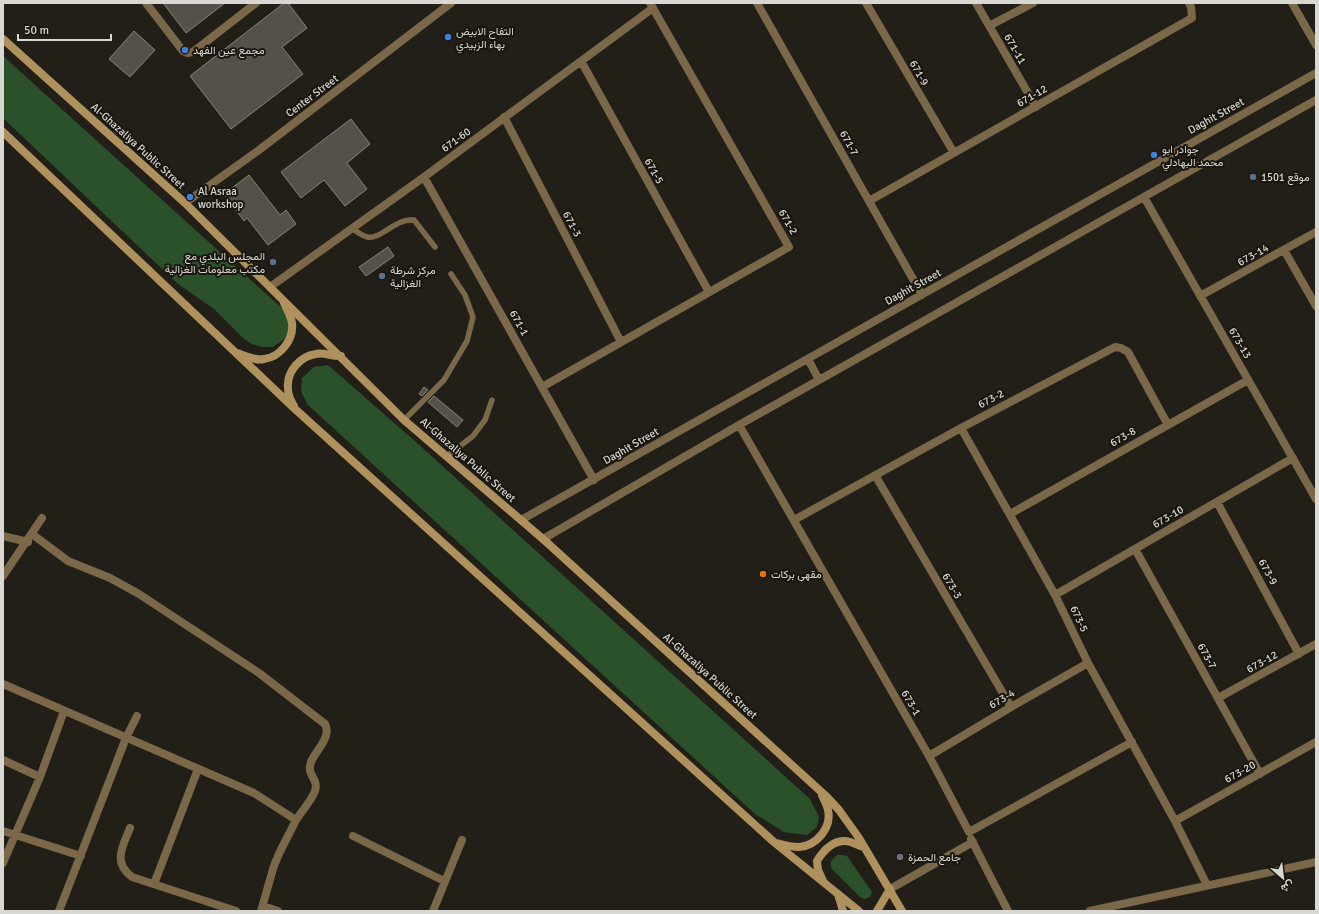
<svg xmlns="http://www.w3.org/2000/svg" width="1319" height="914" font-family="Signika,Vazirmatn,sans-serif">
<rect width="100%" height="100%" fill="#221f18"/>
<path fill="#2b512b" d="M 3,56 L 284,310 L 291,323 L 289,336 L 273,347 L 262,347 L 252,344 L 243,338 L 214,309 L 178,284 L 3,118 Z
M 328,365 L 417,443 L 810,799 L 819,817 L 817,827 L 807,835 L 784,832 L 755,814 L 307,404 L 301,391 L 302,378 L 314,367 Z
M 837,855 L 843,855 L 847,856 L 872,892 L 870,897 L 864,899 L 860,897 L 831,868 C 830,861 832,859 837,855 Z"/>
<path fill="#545148" stroke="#858278" d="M 163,3 L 225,3 L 186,33 Z
M 284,3 L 288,3 L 307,28 L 282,47 L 303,74 L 231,129 L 190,76 Z
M 134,31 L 155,50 L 130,77 L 109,59 Z
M 351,119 L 370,144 L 347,163 L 367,189 L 345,206 L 324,180 L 301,198 L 281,172 Z
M 249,175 L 280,215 L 286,210 L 296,224 L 268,245 L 247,218 L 244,221 L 224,194 Z
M 388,247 L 394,256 L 366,276 L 359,267 Z
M 424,387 L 428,390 L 422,396 L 419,394 Z
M 434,396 L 463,420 L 457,427 L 428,402 Z"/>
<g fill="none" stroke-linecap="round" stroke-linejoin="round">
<path stroke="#7b6848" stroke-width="5.5" d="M 353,229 C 357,232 361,235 367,237 C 381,240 395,218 414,220 L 435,247
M 404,420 L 444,380 L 467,341 L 473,317 L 465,295 L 451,274
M 447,456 L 473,436 L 485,420 L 492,400"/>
<path stroke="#7b6848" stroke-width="8" d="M 146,3 L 183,51 L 187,53 L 193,52 L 256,3
M 757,3 L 922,295
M 866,3 L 954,153
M 976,3 L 1036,107
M 1292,3 L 1316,45
M 989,26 L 1033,3
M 581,61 L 709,292
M 504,117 L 621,342
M 424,177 L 594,480
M 1144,197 L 1316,499
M 869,201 L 1192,18 L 1191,7 L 1189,3
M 1284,250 L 1316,306
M 270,287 L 424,177 L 653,8
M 1200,296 L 1316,232
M 808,359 L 819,380
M 542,387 L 789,247 L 650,3
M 739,425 L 929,756 L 969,832 L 1132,742
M 961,428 L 1055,595 L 1088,663 L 1175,821 L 1207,885
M 875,475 L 1011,707
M 1217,502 L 1299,654
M 1010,514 L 1248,380
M 521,520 L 1316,73
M 794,520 L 961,428 L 1115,347 L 1121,348 L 1128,352 L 1168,425
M 32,534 L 68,561 L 110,578 L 139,594 L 259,673 L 325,724 C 332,737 316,750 311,762 C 306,776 319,778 315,791 C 311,802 301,811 295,822 C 288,837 278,853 273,869 C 269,883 265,897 261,911
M 3,536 L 28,542
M 543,539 L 739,425 L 1316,100
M 1135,549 L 1260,774
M 3,576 L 42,518
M 1055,595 L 1293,458
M 3,684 L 254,793 L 296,820
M 1218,698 L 1316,644
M 929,756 L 1011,707 L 1088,663
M 3,760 L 40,777
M 1175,821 L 1316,742
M 130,828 C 123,846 112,862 132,877 L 236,911
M 3,831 L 81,856
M 353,836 L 444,881
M 971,839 L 1008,911
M 3,863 L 40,777 L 64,711
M 154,884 L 198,769
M 890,889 L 973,842
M 263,906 L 278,911
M 59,911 L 126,738 L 137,716
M 433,911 L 462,840
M 1090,911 L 1316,862"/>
<path stroke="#7b6848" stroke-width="8" d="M 185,203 L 259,150 L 451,3"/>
<path stroke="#af915d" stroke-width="8" d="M 3,39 L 185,203 L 404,420 L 543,539 L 827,797 L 839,810 L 859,838 L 902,911
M 3,132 L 295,409 L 775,843 L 859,911
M 237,353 C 245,356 255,361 264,359 C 280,357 294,340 292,323 C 291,316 287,309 284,303
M 294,406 C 291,401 288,395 288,389 C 286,372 300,356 316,354 C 325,352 332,357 341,356
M 777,843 C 784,845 792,847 799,847 C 816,846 832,828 828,810 C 827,805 824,800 822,795
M 823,881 L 818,870 L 817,861 C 823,851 832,841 845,841 C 851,841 859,846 864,847
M 838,894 L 843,911
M 877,911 L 890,889"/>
</g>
<g fill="#3f7fe0" stroke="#19160f" stroke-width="1.5">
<circle cx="448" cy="37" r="4"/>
<circle cx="185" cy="50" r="4"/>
<circle cx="1154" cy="155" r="4"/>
<circle cx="190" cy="197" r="4"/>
</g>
<g fill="#5c6f8a" stroke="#19160f" stroke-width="1.5">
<circle cx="1253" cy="177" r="4"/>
<circle cx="273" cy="262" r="4"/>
<circle cx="382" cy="276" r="4"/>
</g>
<circle fill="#e8710a" stroke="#19160f" stroke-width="1.5" cx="763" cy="574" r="4"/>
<circle fill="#6b7280" stroke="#19160f" stroke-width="1.5" cx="900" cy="857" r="4"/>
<g text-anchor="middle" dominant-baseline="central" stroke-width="4" stroke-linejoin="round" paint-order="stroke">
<g font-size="11" fill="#d9d7d2" stroke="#19160f" text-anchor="start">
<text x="456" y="31">التفاح الابيض<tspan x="456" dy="13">بهاء الزبيدي</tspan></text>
<text x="193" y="50">مجمع عين الفهد</text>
<text x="1162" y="149">جوادر ابو<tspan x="1162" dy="13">محمد البهادلي</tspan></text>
<text x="1261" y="177">موقع 1501</text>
<text x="198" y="191">Al Asraa<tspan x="198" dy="13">workshop</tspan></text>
<text x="265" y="256" text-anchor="end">المجلس البلدي مع<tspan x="265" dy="13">مكتب معلومات الغزالية</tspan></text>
<text x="390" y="270">مركز شرطة<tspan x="390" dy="13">الغزالية</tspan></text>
<text x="771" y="574">مقهى بركات</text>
<text x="908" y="857">جامع الحمزة</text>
</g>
<g font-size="11" fill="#d9d7d2" stroke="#19160f">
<text transform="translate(1015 49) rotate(60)">671-11</text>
<text transform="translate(919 73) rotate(60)">671-9</text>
<text transform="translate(312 96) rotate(-37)">Center Street</text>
<text transform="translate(1032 96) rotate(-30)">671-12</text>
<text transform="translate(1216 116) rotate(-29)">Daghit Street</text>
<text transform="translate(456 140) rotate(-36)">671-60</text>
<text transform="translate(849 143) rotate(61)">671-7</text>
<text transform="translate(138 146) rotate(42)">Al-Ghazaliya Public Street</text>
<text transform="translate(654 171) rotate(61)">671-5</text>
<text transform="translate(788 222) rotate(60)">671-2</text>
<text transform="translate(572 224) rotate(62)">671-3</text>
<text transform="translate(1253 255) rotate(-29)">673-14</text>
<text transform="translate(913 287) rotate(-29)">Daghit Street</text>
<text transform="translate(519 323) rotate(61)">671-1</text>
<text transform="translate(1240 343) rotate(60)">673-13</text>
<text transform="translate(991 399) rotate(-28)">673-2</text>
<text transform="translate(1123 437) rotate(-30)">673-8</text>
<text transform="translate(631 446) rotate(-30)">Daghit Street</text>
<text transform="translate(468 460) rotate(41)">Al-Ghazaliya Public Street</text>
<text transform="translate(1168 517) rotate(-30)">673-10</text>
<text transform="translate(1268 572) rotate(61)">673-9</text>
<text transform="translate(952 586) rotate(60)">673-3</text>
<text transform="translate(1079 619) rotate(65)">673-5</text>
<text transform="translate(1207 656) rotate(61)">673-7</text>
<text transform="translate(1262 662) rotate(-29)">673-12</text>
<text transform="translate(710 676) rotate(42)">Al-Ghazaliya Public Street</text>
<text transform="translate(1002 699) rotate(-30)">673-4</text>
<text transform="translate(911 703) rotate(60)">673-1</text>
<text transform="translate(1240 772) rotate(-29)">673-20</text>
</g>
</g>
<rect width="1319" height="914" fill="none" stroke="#d9d7d2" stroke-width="8"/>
<g transform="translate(1283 878) rotate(152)" stroke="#19160f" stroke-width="3" paint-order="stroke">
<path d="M0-3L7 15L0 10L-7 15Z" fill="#d9d7d2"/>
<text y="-6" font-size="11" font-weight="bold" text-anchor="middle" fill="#d9d7d2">ش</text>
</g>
<path d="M18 34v6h93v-6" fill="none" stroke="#d9d7d2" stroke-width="2"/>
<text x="24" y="34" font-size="12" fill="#d9d7d2" stroke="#19160f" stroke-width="3" paint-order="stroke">50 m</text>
</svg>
